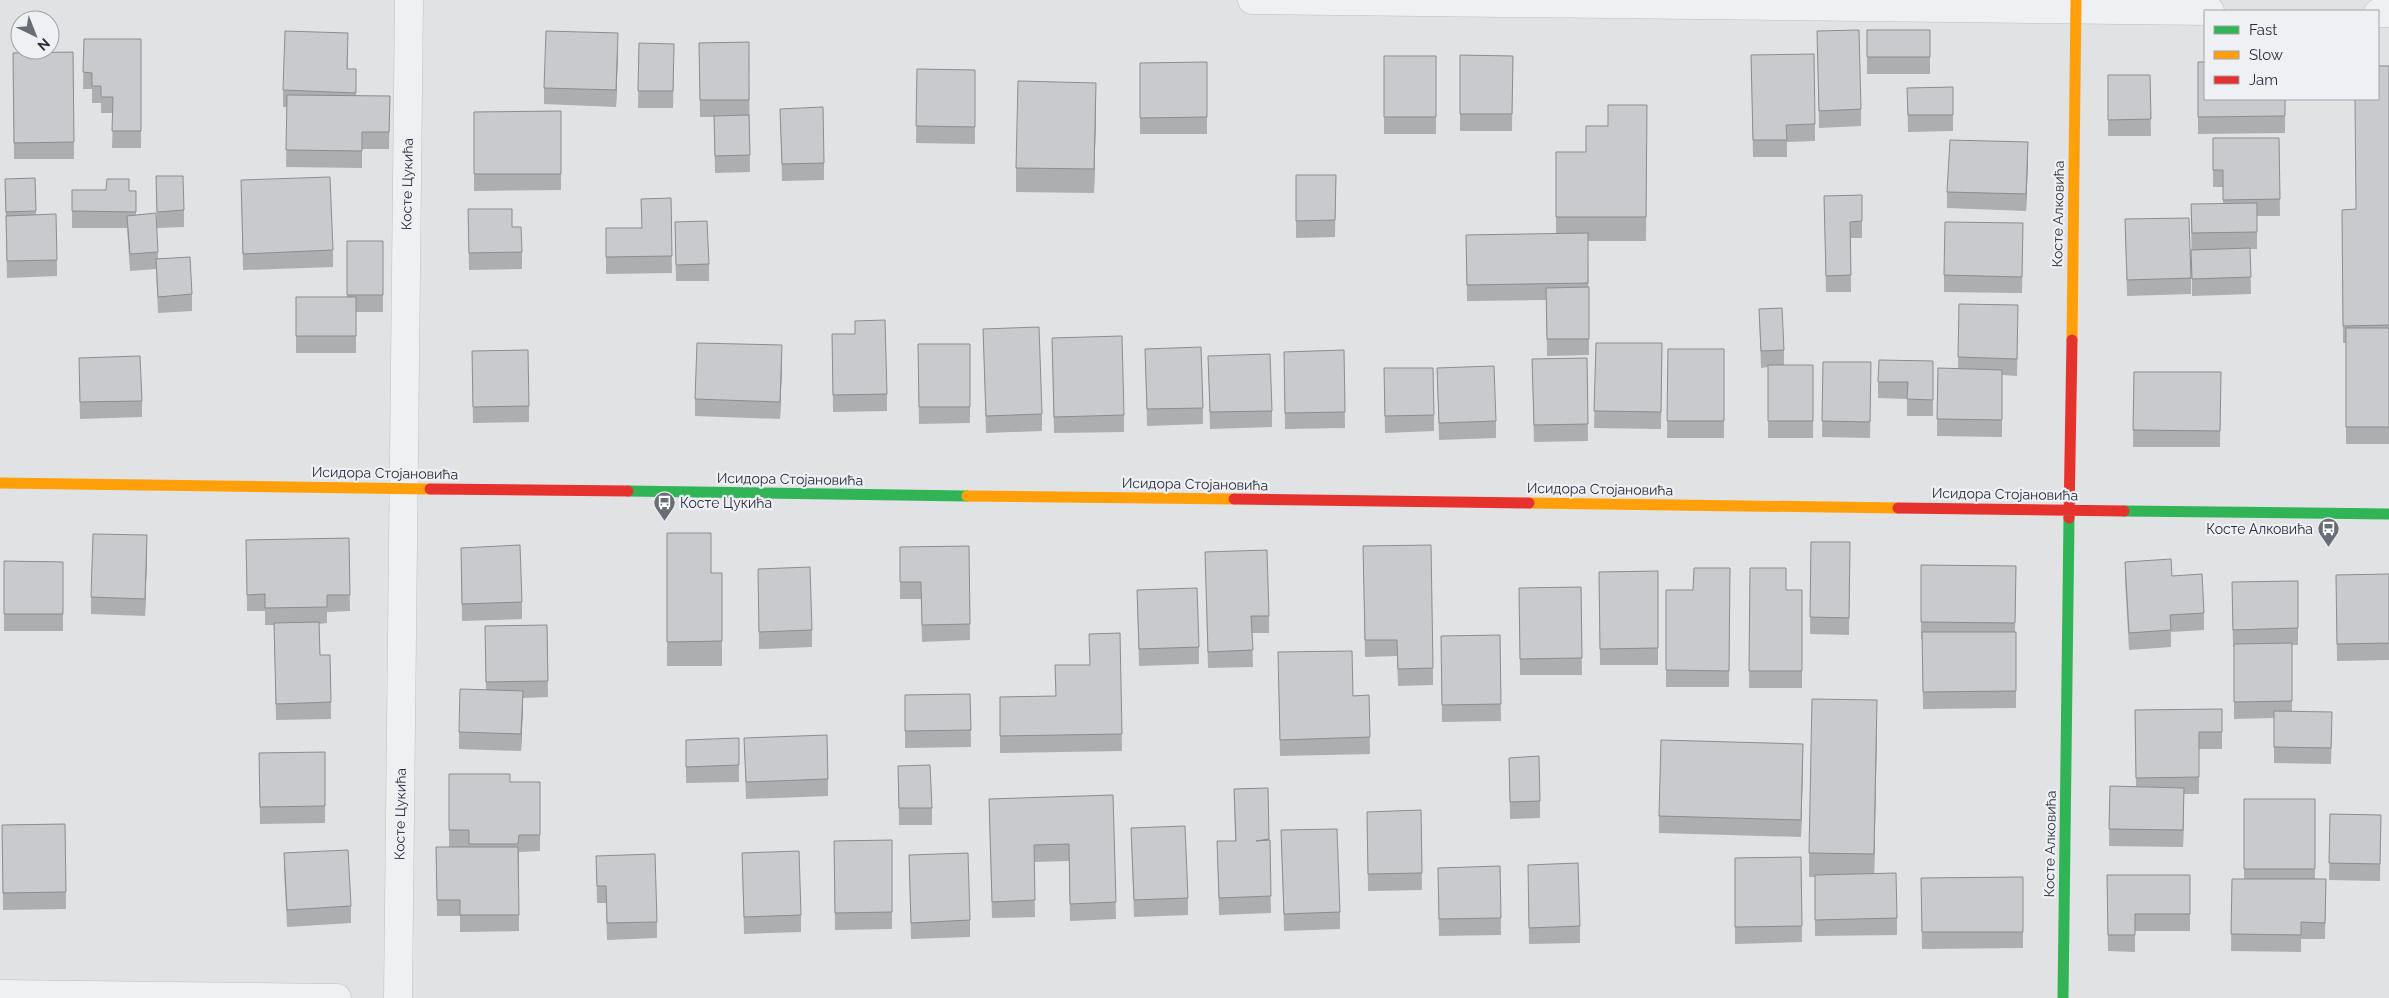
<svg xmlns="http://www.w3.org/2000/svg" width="2389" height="998" font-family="Raleway,sans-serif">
<rect width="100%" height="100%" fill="#e0e2e4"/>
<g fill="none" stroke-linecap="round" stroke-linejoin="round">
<defs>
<path id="street" d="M 1252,0 L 2210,11
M 2378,13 L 2389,13
M 0,994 L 337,998
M 398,998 L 409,0"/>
</defs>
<use href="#street" stroke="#bec0c2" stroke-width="29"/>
<use href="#street" stroke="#eff0f2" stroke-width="28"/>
<path stroke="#30b455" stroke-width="11" d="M 628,491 L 967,496
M 2124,511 L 2389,514
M 2063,998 L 2069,518"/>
<path stroke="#ff9f0a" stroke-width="11" d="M 2072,340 L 2076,0
M 0,483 L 430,489
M 967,496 L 1234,499
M 1529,503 L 1898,508"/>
<path stroke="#e5322d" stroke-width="11" d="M 430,489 L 628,491
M 1234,499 L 1529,503
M 1898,508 L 2124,511
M 2069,518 L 2072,340"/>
</g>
<path fill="#acaeb0" d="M 1867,30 L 1930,30 L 1930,74 L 1867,74 Z
M 1817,31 L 1861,109 L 1861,126 L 1819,128 Z
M 84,39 L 141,39 L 141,148 L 112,148 L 113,113 L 101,113 L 101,103 L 92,103 L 92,89 L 83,89 Z
M 749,42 L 750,172 L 715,173 L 714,117 L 700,117 L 699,43 Z
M 639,43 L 674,61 L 673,108 L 638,108 Z
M 348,50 L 348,69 L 356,69 L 356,96 L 390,96 L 389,149 L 362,149 L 362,168 L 286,167 L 287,107 L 283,107 L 283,90 Z
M 618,50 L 616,107 L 544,104 L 544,88 Z
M 73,52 L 74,159 L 14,159 L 13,53 Z
M 1460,55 L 1513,56 L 1512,131 L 1460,131 Z
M 1751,55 L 1815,124 L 1815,141 L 1787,142 L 1787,157 L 1753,157 Z
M 1384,56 L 1436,56 L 1436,134 L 1384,134 Z
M 1207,62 L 1207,134 L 1140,134 L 1140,63 Z
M 2198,62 L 2285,99 L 2285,133 L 2198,134 Z
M 2389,66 L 2389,444 L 2346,444 L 2346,343 L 2343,343 L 2342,210 L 2356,209 Z
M 917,69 L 975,70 L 975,144 L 916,143 Z
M 2108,75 L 2150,75 L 2151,136 L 2108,136 Z
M 1953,87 L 1953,131 L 1908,132 L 1907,88 Z
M 1647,105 L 1646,241 L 1588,241 L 1589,355 L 1547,356 L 1546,300 L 1467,301 L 1466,235 L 1556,234 L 1556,152 L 1586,152 L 1608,126 Z
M 1096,107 L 1094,193 L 1016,192 L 1016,168 Z
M 780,109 L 824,163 L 824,180 L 782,181 Z
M 561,111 L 561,190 L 474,191 L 474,112 Z
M 2213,138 L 2279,138 L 2280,216 L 2257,216 L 2257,249 L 2250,249 L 2251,294 L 2192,296 L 2191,204 L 2223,204 L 2223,187 L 2213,187 Z
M 2028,159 L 2026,211 L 1947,208 L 1947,192 Z
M 1296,175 L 1336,175 L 1335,237 L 1296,238 Z
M 156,176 L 184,210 L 184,227 L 157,228 Z
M 35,178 L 36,215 L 57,260 L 57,276 L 7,278 L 5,179 Z
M 241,180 L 333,250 L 333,267 L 243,270 Z
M 72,190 L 136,191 L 136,215 L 158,252 L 158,259 L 192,294 L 192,311 L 158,313 L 156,269 L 130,271 L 127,228 L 72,228 Z
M 1862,195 L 1862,238 L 1851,238 L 1851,292 L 1826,292 L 1824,196 Z
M 671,198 L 672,273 L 606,274 L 606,228 L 642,228 Z
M 468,209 L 512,227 L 522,252 L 522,269 L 469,270 Z
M 2125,219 L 2191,278 L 2191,294 L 2127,296 Z
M 675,222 L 709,264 L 709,281 L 676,281 Z
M 2023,223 L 2022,293 L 1944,292 L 1944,275 Z
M 347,241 L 383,241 L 383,312 L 356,312 L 356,353 L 296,353 L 296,297 L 347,297 Z
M 1959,304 L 2018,322 L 2017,376 L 2002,375 L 2002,437 L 1937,436 L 1938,368 L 1958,369 Z
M 1759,309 L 1784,350 L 1784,365 L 1813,365 L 1813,438 L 1768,438 L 1768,367 L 1761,368 Z
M 983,329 L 1042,414 L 1042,431 L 986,433 Z
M 832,334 L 887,394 L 887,411 L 833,412 Z
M 1052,338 L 1124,415 L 1124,432 L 1054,433 Z
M 1596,343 L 1662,343 L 1661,429 L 1594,428 Z
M 918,344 L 970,344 L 970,423 L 919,424 Z
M 1145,349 L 1203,408 L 1203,424 L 1147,426 Z
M 1668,349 L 1724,349 L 1724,438 L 1667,438 Z
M 1344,350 L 1345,428 L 1285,429 L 1284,352 Z
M 472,351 L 529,406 L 529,422 L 473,423 Z
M 1208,356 L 1272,411 L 1272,427 L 1210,429 Z
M 1587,358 L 1588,441 L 1534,442 L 1532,359 Z
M 1933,361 L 1933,416 L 1907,416 L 1907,399 L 1878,398 L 1878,382 Z
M 782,362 L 780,419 L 695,416 L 695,399 Z
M 1823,362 L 1871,362 L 1870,438 L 1822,437 Z
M 1437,368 L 1496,421 L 1496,438 L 1439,440 Z
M 2134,372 L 2221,372 L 2220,447 L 2133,447 Z
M 79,374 L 142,401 L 142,417 L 80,419 Z
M 1384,385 L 1434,415 L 1434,431 L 1385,433 Z
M 667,533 L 711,573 L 722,573 L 722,666 L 667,666 Z
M 349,538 L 350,611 L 327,612 L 327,623 L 319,624 L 320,655 L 331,702 L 331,719 L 276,720 L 274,625 L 265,625 L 265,611 L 247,611 L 246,540 Z
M 1811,542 L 1850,559 L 1849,635 L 1810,634 Z
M 969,546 L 970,640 L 922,642 L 921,599 L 900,599 L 900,547 Z
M 1363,546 L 1433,668 L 1433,685 L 1398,686 L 1397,656 L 1365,657 Z
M 461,548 L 522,602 L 522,619 L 462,621 Z
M 147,552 L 145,616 L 91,614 L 91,597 Z
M 1205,552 L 1269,616 L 1269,633 L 1252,633 L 1253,667 L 1208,668 Z
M 4,561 L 63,562 L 63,631 L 4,631 Z
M 2125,562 L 2172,576 L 2204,613 L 2204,630 L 2171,632 L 2171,647 L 2129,650 L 2125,579 Z
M 1921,565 L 2016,566 L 2015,632 L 2016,632 L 2016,708 L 1923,709 L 1922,639 L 1921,639 Z
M 1730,568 L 1729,687 L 1666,687 L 1666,590 L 1693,590 Z
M 1750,568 L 1786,590 L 1802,590 L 1802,688 L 1749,688 Z
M 758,569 L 812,630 L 812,647 L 759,649 Z
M 1658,571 L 1658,665 L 1600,665 L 1599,572 Z
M 2389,574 L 2389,660 L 2337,661 L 2336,575 Z
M 2298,581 L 2298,645 L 2292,645 L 2292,711 L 2332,729 L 2331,764 L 2274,763 L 2274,718 L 2234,719 L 2234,647 L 2233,647 L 2232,599 Z
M 1581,587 L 1582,675 L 1520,675 L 1519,588 Z
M 1137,590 L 1199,647 L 1199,664 L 1139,666 Z
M 547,625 L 548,697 L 523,698 L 521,751 L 459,749 L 459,732 L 486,690 L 485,626 Z
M 1120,633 L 1122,751 L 1000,753 L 1000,697 L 1056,696 L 1055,665 L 1090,665 Z
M 1500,635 L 1501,721 L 1442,722 L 1441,636 Z
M 1278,652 L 1353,696 L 1369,695 L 1370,754 L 1280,756 Z
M 970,694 L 971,747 L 905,748 L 905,695 Z
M 2222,709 L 2222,749 L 2199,749 L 2199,794 L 2184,794 L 2183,847 L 2109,846 L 2110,786 L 2136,787 L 2135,710 Z
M 1877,724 L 1874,873 L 1897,918 L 1897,935 L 1815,936 L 1815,877 L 1809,877 L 1809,853 Z
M 739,738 L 739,782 L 686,783 L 686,740 Z
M 744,738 L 828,779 L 828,796 L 746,799 Z
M 325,752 L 325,823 L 260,824 L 259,753 Z
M 1509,758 L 1540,801 L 1540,818 L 1510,819 Z
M 1803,761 L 1801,837 L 1659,833 L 1659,816 Z
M 898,766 L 932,808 L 932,825 L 899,825 Z
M 449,774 L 510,782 L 540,782 L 540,851 L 519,852 L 519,931 L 460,932 L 460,916 L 437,916 L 436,847 L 469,847 L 449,847 Z
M 1268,788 L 1271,913 L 1219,915 L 1217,841 L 1235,841 L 1234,789 Z
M 1113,795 L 1116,919 L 1070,921 L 1069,861 L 1034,862 L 1035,917 L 992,918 L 989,799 Z
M 2244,799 L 2315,799 L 2315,879 L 2326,879 L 2325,939 L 2301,939 L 2301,952 L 2231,951 L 2232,879 L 2244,879 Z
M 1421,810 L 1422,890 L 1368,891 L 1367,812 Z
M 2330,814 L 2381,815 L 2380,881 L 2329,880 Z
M 65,824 L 66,909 L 3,910 L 2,825 Z
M 1131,828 L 1188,898 L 1188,915 L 1134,917 Z
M 1281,830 L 1340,912 L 1340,929 L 1284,931 Z
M 892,840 L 892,929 L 835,930 L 834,841 Z
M 284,853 L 351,906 L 351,923 L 287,927 L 284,870 Z
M 742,853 L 801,915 L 801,932 L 744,934 Z
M 909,855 L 970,920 L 970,937 L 911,939 Z
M 596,856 L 657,922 L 657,938 L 607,940 L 606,903 L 597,903 Z
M 1801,857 L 1802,942 L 1735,944 L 1735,858 Z
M 1528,865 L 1580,926 L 1580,943 L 1529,944 Z
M 1500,866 L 1501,935 L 1439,936 L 1438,868 Z
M 2107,875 L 2190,875 L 2190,931 L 2135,931 L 2135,952 L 2108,951 Z
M 2023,877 L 2023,948 L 1922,949 L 1921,878 Z"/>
<path fill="#8c8d90" d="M 618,33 L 618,50 L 616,107 L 616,90 Z
M 1096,83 L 1096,107 L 1094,193 L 1094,169 Z
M 2028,142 L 2028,159 L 2026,211 L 2026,194 Z
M 782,345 L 782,362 L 780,419 L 780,402 Z
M 147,535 L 147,552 L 145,616 L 145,599 Z
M 523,691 L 523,708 L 521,751 L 521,734 Z
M 1877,700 L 1877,724 L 1874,878 L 1874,854 Z
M 1803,744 L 1803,761 L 1801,837 L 1801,820 Z
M 2184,788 L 2184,805 L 2183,847 L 2183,830 Z"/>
<path fill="#c8cacd" stroke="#8c8d90" d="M 1859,30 L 1861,109 L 1819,111 L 1817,31 Z
M 1867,30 L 1930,30 L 1930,57 L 1867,57 Z
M 285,31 L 348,33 L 347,69 L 356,69 L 356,93 L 283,90 Z
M 546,31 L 618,33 L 616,90 L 544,88 Z
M 84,39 L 141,39 L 141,131 L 112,131 L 113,97 L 101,97 L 101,86 L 92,86 L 92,73 L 83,72 Z
M 749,42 L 749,100 L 700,100 L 699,43 Z
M 639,43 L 674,44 L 673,91 L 638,91 Z
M 73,52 L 74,142 L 14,143 L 13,53 Z
M 1814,54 L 1815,124 L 1786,125 L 1787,140 L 1753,140 L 1751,55 Z
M 1460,55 L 1513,56 L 1512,114 L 1460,114 Z
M 1384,56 L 1436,56 L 1436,117 L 1384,117 Z
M 1207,62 L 1207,117 L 1140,118 L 1140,63 Z
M 2198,62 L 2205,62 L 2205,99 L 2285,99 L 2285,116 L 2198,117 Z
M 2378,66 L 2389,66 L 2389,325 L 2343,326 L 2342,210 L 2356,209 L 2355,99 L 2378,99 Z
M 917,69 L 975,70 L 975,127 L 916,126 Z
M 2108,75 L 2150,75 L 2151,119 L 2108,120 Z
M 1018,81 L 1096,83 L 1094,169 L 1016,168 Z
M 1953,87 L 1953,115 L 1908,115 L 1907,88 Z
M 287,95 L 390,96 L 389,132 L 362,132 L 362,151 L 286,150 Z
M 1608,105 L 1647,105 L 1646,217 L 1556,217 L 1556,152 L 1586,152 L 1586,126 L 1608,126 Z
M 823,107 L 824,163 L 782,164 L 780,109 Z
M 561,111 L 561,174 L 474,174 L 474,112 Z
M 749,115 L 750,155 L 715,156 L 714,116 Z
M 2213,138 L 2279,138 L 2280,199 L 2223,200 L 2223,170 L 2213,170 Z
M 1950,140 L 2028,142 L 2026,194 L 1947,192 Z
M 1296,175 L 1336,175 L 1335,220 L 1296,221 Z
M 156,176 L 183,176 L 184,210 L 157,212 Z
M 330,177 L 333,250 L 243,254 L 241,180 Z
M 35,178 L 36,211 L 6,212 L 5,179 Z
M 107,179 L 129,179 L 129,191 L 136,191 L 136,212 L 72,211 L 72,190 L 106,190 Z
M 1862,195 L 1862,221 L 1850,222 L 1851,275 L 1826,276 L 1824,196 Z
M 671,198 L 672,256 L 606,257 L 606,228 L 642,228 L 641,199 Z
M 2257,203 L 2257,232 L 2192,233 L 2191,204 Z
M 468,209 L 512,209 L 512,227 L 521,227 L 522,252 L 469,253 Z
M 156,213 L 158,252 L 130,254 L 127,216 Z
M 56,214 L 57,260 L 7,261 L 6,216 Z
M 2189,218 L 2191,278 L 2127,280 L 2125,219 Z
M 707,221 L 709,264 L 676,265 L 675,222 Z
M 1945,222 L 2023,223 L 2022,277 L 1944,275 Z
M 1588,233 L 1588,283 L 1467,285 L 1466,235 Z
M 347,241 L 383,241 L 383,295 L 347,295 Z
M 2250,248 L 2251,277 L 2192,279 L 2191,250 Z
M 190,257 L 192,294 L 158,297 L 156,259 Z
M 1589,287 L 1589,339 L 1547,339 L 1546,288 Z
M 296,297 L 356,297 L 356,336 L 296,336 Z
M 1959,304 L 2018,305 L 2017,359 L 1958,357 Z
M 1782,308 L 1784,350 L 1761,351 L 1759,309 Z
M 885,320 L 887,394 L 833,395 L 832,334 L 855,334 L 855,321 Z
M 1039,327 L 1042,414 L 986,416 L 983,329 Z
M 2346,328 L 2389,328 L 2389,427 L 2346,427 Z
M 1122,336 L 1124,415 L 1054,417 L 1052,338 Z
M 697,343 L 782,345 L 780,402 L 695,399 Z
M 1596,343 L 1662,343 L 1661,412 L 1594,411 Z
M 918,344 L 970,344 L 970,407 L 919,407 Z
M 1201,347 L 1203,408 L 1147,409 L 1145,349 Z
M 1668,349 L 1724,349 L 1724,421 L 1667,421 Z
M 528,350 L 529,406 L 473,407 L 472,351 Z
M 1344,350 L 1345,412 L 1285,413 L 1284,352 Z
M 1270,354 L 1272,411 L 1210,412 L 1208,356 Z
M 140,356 L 142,401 L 80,402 L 79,358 Z
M 1587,358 L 1588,424 L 1534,425 L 1532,359 Z
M 1879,360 L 1933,361 L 1933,400 L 1907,399 L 1908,382 L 1878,382 Z
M 1823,362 L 1871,362 L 1870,422 L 1822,421 Z
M 1768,365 L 1813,365 L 1813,421 L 1768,421 Z
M 1494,366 L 1496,421 L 1439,423 L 1437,368 Z
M 1384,368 L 1433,368 L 1434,415 L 1385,416 Z
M 1938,368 L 2002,370 L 2002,420 L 1937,419 Z
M 2134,372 L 2221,372 L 2220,431 L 2133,430 Z
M 667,533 L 711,533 L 711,573 L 722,573 L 722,641 L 667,642 Z
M 93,534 L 147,535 L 145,599 L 91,597 Z
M 349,538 L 350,595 L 327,595 L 327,607 L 265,608 L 265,594 L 247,595 L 246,540 Z
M 1811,542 L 1850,542 L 1849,618 L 1810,617 Z
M 520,545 L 522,602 L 462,604 L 461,548 Z
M 1431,545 L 1433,668 L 1398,669 L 1397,640 L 1365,640 L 1363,546 Z
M 969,546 L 970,624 L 922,625 L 921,582 L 900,582 L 900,547 Z
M 1267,550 L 1269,616 L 1251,616 L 1253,650 L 1208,652 L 1205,552 Z
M 2171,559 L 2172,576 L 2202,574 L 2204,613 L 2170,615 L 2171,630 L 2129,633 L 2125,562 Z
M 4,561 L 63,562 L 63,614 L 4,614 Z
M 1921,565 L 2016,566 L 2015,623 L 1921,622 Z
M 810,567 L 812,630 L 759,632 L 758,569 Z
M 1694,568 L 1730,568 L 1729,671 L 1666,670 L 1666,590 L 1693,590 Z
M 1750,568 L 1786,568 L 1786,590 L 1802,590 L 1802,671 L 1749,671 Z
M 1658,571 L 1658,648 L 1600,649 L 1599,572 Z
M 2389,574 L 2389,643 L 2337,644 L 2336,575 Z
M 2298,581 L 2298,628 L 2233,630 L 2232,582 Z
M 1581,587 L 1582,658 L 1520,659 L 1519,588 Z
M 1197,588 L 1199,647 L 1139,649 L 1137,590 Z
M 319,622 L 320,655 L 330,655 L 331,702 L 276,704 L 274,623 Z
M 547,625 L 548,681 L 486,682 L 485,626 Z
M 1922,632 L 2016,632 L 2016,691 L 1923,692 Z
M 1120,633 L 1122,734 L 1000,736 L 1000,697 L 1056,696 L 1055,665 L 1090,665 L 1089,634 Z
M 1500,635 L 1501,704 L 1442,705 L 1441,636 Z
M 2292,643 L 2292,701 L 2234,702 L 2234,644 Z
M 1352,651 L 1353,696 L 1369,695 L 1370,737 L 1280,740 L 1278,652 Z
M 460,689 L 523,691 L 521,734 L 459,732 Z
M 970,694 L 971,730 L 905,731 L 905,695 Z
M 1812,699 L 1877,700 L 1874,854 L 1809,853 Z
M 2222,709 L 2222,732 L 2199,732 L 2199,777 L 2136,778 L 2135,710 Z
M 2274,711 L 2332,712 L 2331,748 L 2274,747 Z
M 827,735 L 828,779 L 746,782 L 744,738 Z
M 739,738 L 739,765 L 686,767 L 686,740 Z
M 1661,740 L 1803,744 L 1801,820 L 1659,816 Z
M 325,752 L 325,806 L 260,807 L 259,753 Z
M 1539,756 L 1540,801 L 1510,802 L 1509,758 Z
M 930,765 L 932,808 L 899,808 L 898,766 Z
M 449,774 L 510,774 L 510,782 L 540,782 L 540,835 L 519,835 L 518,844 L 469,844 L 469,830 L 449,830 Z
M 2110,786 L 2184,788 L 2183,830 L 2109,829 Z
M 1268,788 L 1269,839 L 1256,841 L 1270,840 L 1271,896 L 1219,898 L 1217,841 L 1236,841 L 1234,789 Z
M 1113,795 L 1116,902 L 1070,904 L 1069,844 L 1034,845 L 1035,900 L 992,902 L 989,799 Z
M 2244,799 L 2315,799 L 2315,869 L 2244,869 Z
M 1421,810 L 1422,873 L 1368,874 L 1367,812 Z
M 2330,814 L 2381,815 L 2380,864 L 2329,863 Z
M 65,824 L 66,892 L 3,893 L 2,825 Z
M 1185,826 L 1188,898 L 1134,900 L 1131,828 Z
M 1337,829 L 1340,912 L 1284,914 L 1281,830 Z
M 892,840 L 892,912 L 835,913 L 834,841 Z
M 436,847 L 518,847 L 519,915 L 460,915 L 460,900 L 437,900 Z
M 348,850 L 351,906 L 287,910 L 284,853 Z
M 799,851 L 801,915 L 744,917 L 742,853 Z
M 968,853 L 970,920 L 911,923 L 909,855 Z
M 655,854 L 657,922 L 607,923 L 606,886 L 597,886 L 596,856 Z
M 1801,857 L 1802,926 L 1735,927 L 1735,858 Z
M 1578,863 L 1580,926 L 1529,928 L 1528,865 Z
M 1500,866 L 1501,918 L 1439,919 L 1438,868 Z
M 1896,873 L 1897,918 L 1815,920 L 1815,875 Z
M 2107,875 L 2190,875 L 2190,914 L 2135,914 L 2135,935 L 2108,935 Z
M 2023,877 L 2023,932 L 1922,932 L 1921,878 Z
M 2232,879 L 2326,879 L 2325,923 L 2301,922 L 2301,935 L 2231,934 Z"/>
<defs>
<symbol id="bus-pin" viewBox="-11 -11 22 30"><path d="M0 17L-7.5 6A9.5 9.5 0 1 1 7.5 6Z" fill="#696d77" stroke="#eef0f4"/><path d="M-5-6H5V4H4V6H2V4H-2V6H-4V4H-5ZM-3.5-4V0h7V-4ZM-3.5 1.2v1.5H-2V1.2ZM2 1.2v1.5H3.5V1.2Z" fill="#fff"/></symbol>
</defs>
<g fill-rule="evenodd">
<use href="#bus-pin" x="652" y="490" width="25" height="34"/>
<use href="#bus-pin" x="2316" y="516" width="25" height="34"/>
</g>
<g text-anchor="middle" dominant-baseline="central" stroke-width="4.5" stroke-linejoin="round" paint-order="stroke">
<g font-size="14" fill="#292e3c" stroke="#eef0f4">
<text transform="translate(407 184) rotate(-89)">Косте Цукића</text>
<text transform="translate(2058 214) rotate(-89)">Косте Алковића</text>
<text transform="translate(385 473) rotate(1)">Исидора Стојановића</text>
<text transform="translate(790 479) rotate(1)">Исидора Стојановића</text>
<text transform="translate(1195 484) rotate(1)">Исидора Стојановића</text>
<text transform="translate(1600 489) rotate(1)">Исидора Стојановића</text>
<text transform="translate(2005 494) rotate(1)">Исидора Стојановића</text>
<text transform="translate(400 814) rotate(-89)">Косте Цукића</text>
<text transform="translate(2050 844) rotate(-89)">Косте Алковића</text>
</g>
<g font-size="14" fill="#292e3c" stroke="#eef0f4" text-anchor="start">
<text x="680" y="503">Косте Цукића</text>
<text x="2313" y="529" text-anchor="end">Косте Алковића</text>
</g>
</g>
<rect x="2204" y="10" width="175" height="90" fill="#eef0f4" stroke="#9fa2aa"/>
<rect x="2214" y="26" width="25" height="8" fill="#30b455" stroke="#9fa2aa"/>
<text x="2249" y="35" font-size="15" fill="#292e3c">Fast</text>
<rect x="2214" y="51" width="25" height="8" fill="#ff9f0a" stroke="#9fa2aa"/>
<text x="2249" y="60" font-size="15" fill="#292e3c">Slow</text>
<rect x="2214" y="76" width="25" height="8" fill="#e5322d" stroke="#9fa2aa"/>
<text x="2249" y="85" font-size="15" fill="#292e3c">Jam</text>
<g transform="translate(35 35) rotate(137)"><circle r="24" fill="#eef0f4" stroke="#9fa2aa"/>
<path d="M0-4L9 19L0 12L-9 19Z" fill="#696d77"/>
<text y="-8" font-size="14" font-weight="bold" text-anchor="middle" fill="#292e3c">N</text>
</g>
</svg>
